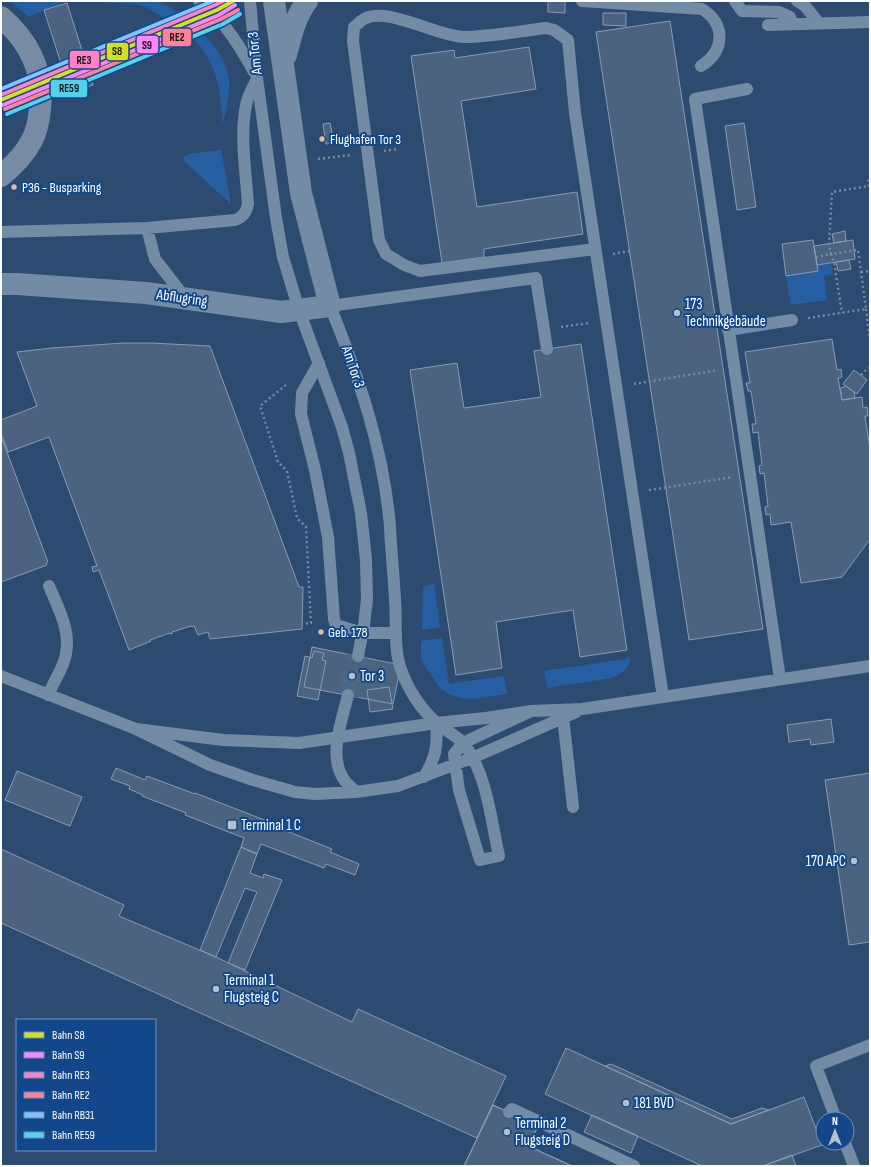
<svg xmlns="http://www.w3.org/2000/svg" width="871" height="1167" font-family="'Sofia Sans Condensed',sans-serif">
<rect width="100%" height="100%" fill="#2d4b70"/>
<path fill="#255ea3" d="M 10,1 L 65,1 L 29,17 Z
M 71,1 L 156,1 C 185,11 228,50 229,82 C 230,96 225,112 223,125 C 220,74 211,42 163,17 C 156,13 146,6 138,5 C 117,2 92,2 71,1 Z
M 221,150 L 231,204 L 184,161 L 183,157 L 189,154 Z
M 831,262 L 833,274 L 824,276 L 827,300 L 791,305 L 786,276 L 818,271 L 817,265 Z
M 434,584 L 440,627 L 422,630 L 423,586 Z
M 442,638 L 449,684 L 504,676 L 507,694 L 473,699 L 461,698 L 450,695 L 439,687 L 423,663 L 421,657 L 421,641 Z
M 631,658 C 628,669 623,673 612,678 L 547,688 L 544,671 Z"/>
<path fill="#4b6380" stroke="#889bb3" d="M 548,1 L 565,1 L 565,13 L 548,12 Z
M 67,3 L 93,85 L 70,92 L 44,10 Z
M 603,13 L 626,13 L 626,26 L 603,25 Z
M 670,21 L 763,629 L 689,640 L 596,32 Z
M 529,47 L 536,89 L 461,101 L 477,207 L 577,192 L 583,234 L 484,249 L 484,257 L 442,263 L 411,56 L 454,50 L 455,58 Z
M 330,123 L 334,143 L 326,144 L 323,124 Z
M 744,123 L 756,207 L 737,210 L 725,126 Z
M 845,231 L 846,241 L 834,243 L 832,234 Z
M 813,240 L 818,271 L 786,276 L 782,244 Z
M 853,240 L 855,259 L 817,265 L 814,246 Z
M 849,260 L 851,269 L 838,271 L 836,262 Z
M 832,339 L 837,370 L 841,369 L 842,377 L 838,378 L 842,400 L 862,397 L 863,408 L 867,407 L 868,416 L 865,416 L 870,449 L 870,539 L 842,577 L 801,583 L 791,522 L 771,525 L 770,514 L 766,515 L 765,507 L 768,506 L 764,473 L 760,474 L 759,466 L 762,465 L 758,432 L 753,433 L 752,424 L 756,424 L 751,391 L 748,391 L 746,383 L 750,383 L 745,352 Z
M 123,343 L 151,343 L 210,346 L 299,587 L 303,587 L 302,629 L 210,639 L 208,632 L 198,635 L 194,626 L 192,627 L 191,626 L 172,632 L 172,634 L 171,634 L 170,633 L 150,640 L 151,641 L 129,650 L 99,570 L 93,572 L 92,567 L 97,566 L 49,437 L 8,452 L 1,433 L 1,420 L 37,406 L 17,352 L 52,348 Z
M 581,344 L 627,650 L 580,657 L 573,610 L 496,622 L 502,668 L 456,675 L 410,370 L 457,363 L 464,408 L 541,397 L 534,351 Z
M 854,370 L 867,380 L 857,394 L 843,384 Z
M 846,386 L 854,392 L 855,398 L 842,400 L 840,388 L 845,387 Z
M 1,436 L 48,562 L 46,563 L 47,565 L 1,582 Z
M 312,647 L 401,665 L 393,704 L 304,687 Z
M 314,651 L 324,653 L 322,660 L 326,661 L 318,700 L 297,696 L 305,656 L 312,658 Z
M 389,687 L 393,709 L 370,712 L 367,690 Z
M 831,719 L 834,742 L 811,745 L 810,739 L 789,742 L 787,725 Z
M 116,768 L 145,780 L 147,776 L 195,794 L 195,793 L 285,828 L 284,830 L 332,849 L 330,852 L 359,864 L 355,875 L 326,864 L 324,868 L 261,844 L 257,854 L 241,847 L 244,838 L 185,815 L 186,813 L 142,796 L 143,795 L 129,789 L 130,786 L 111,779 Z
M 17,771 L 82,797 L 70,826 L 5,800 Z
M 870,773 L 870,942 L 849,945 L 825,780 Z
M 241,847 L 257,854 L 250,873 L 263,878 L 264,874 L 282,880 L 245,970 L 228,963 L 257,892 L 245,888 L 216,957 L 200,950 Z
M 1,849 L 124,905 L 119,916 L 216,957 L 352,1022 L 358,1009 L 506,1076 L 477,1138 L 1,923 Z
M 566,1048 L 731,1124 L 804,1097 L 822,1145 L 763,1166 L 702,1166 L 545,1094 Z
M 611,1064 L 732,1119 L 762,1108 L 769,1110 L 731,1124 L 605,1066 Z
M 493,1105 L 538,1126 L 528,1146 L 572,1166 L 464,1166 Z
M 493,1105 L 538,1126 L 528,1146 L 572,1166 L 464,1166 Z
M 592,1115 L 638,1136 L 631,1153 L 584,1132 Z
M 792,1155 L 796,1166 L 763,1166 Z"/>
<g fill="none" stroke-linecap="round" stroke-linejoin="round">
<path stroke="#4c6685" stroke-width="22" stroke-dasharray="22 11" stroke-linecap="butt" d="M 348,695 L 358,656"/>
<path stroke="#748ba5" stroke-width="2.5" stroke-dasharray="2 3" stroke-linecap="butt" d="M 384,151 L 397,149
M 318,159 L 351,155
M 613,254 L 629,251
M 816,257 L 831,254 L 834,262 L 842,313
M 861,272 L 870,271
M 866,309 L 870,340
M 808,318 L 866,309 L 858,250 L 831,254 L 829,244 L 832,192 L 869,186 L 868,180
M 561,327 L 589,323
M 861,375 L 867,369 L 870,368
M 634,384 L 718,370
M 286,385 L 260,406 L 278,462 L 287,471 L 297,518 L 306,527 L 311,623 L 302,624
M 649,490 L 733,477"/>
<path stroke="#748ba5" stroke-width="12" d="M 199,1 C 222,16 241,48 254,72
M 250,1 L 257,78 L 276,218 L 283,257 L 299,310 L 342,427 L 349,453 L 361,513 L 366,560 L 367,599 L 364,625 L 358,656
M 582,1 L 702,9 C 726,24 725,51 701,66
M 735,1 L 742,11 L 779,12 L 790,17 L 793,24
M 797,1 L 805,6 L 819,23
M 768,25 L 870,22
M 747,89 L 695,99 L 780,679
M 147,228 L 155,259 L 186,299
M 1,232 L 147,228 L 235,220 C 243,217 246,213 248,204 C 246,174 239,131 247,101 C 249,93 254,86 257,78
M 595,249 L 420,271 L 404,265 L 386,254 L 379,240 L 353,41 L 354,27 C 357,25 360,21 364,19 C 387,6 436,36 464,37 C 491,37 519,31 546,28 L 554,30 L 568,40 L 575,113 L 663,697
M 728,330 L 792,320
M 319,363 L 302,393 L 301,414 L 315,470 L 328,537 L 334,619 L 336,625 L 363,633 L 396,633
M 1,676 L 136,729 L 210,765 L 253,780 L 295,792 L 315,794 L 356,792 L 398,786 L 472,758 L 576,712
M 48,695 C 53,684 59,674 63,664 C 74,636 60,612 49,586
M 348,695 C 342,721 327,757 345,781 C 348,785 353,788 356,792
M 531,711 L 463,743 L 454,754 L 459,790 L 480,860 L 499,856 C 491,820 487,774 464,744 C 457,736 446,731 438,724 C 422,711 409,691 402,672 C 393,650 397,623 395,600 C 394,576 391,552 390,527 C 384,451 359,377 330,306 L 536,278 L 547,349
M 563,717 L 573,807
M 136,729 L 223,740 L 299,743 L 436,723 L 486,718 L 531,711 L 582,709 L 870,666
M 424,777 C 436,757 438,746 436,723
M 509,1112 L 512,1109 L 634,1166
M 836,1119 L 816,1066 L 870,1045
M 845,1143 L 854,1166"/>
<path stroke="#748ba5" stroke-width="22" d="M 286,55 C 291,36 295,17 307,1
M 1,284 L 17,284 L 146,293 L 281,312 L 330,306 L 301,193 L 274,1"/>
<path stroke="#778ca4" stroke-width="22" d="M 1,17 C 30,42 44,71 40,109 C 39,119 37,132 31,142 C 24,155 13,166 1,176"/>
<defs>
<path id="rail-1" d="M 1,100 L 217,10 L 233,1"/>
<path id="rail-2" d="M 3,105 L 219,15 L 235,5"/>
<path id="rail-3" d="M 1,95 L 215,5 L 223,1"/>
<path id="rail-4" d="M 5,109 L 221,19 L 238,10"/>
<path id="rail-5" d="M 1,89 L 213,1"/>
<path id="rail-6" d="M 7,114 L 223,24 L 240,14"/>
</defs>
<use href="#rail-1" stroke="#12488b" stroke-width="7"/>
<use href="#rail-2" stroke="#12488b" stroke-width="7"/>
<use href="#rail-3" stroke="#12488b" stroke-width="7"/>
<use href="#rail-4" stroke="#12488b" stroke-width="7"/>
<use href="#rail-5" stroke="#12488b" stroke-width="7"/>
<use href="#rail-6" stroke="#12488b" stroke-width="7"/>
<use href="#rail-1" stroke="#d7df23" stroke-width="4"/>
<use href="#rail-2" stroke="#fb84f9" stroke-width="4"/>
<use href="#rail-3" stroke="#ff80c5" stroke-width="4"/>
<use href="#rail-4" stroke="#ff8098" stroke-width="4"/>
<use href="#rail-5" stroke="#80c4ff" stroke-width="4"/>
<use href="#rail-6" stroke="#53d2ee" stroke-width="4"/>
</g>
<g fill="#f1b78d" stroke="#12488b" stroke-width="1.5">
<circle cx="322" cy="139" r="3.5"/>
<circle cx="14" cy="187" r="3.5"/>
<circle cx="321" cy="632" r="3.5"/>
</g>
<g fill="#b6c0cd" stroke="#12488b" stroke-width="1.5">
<circle cx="677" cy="313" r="4"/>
<circle cx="352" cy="676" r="4"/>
<rect x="227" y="820" width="10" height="10" rx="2"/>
<circle cx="854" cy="861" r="4"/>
<circle cx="216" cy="989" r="4"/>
<circle cx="626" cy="1103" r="4"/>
<circle cx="507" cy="1132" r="4"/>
</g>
<g text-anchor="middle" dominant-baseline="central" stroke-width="4" stroke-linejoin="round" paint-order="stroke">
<g font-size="14" fill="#fff" stroke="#12488b" text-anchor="start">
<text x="330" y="139">Flughafen Tor 3</text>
<text x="22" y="187">P36 - Busparking</text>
<text x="328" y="632">Geb. 178</text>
</g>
<g font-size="15" fill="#fff" stroke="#12488b">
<text transform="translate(255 53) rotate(-96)">Am Tor 3</text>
<text transform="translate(182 298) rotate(8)">Abflugring</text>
<text transform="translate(353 367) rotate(71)">Am Tor 3</text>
</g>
<g font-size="15" fill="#fff" stroke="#12488b" text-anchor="start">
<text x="685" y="304">173<tspan x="685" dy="17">Technikgebäude</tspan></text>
<text x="360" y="676">Tor 3</text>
<text x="241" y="825">Terminal 1 C</text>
<text x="846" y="861" text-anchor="end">170 APC</text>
<text x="224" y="980">Terminal 1<tspan x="224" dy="17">Flugsteig C</tspan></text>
<text x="634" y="1103">181 BVD</text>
<text x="515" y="1123">Terminal 2<tspan x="515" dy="17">Flugsteig D</tspan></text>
</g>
</g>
<g stroke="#12488b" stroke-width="1.5">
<rect x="162" y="28" width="30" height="19" rx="4" fill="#ff8098"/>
<rect x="136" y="35" width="23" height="19" rx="4" fill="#fb84f9"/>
<rect x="106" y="42" width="23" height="19" rx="4" fill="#d7df23"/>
<rect x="69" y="50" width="31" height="19" rx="4" fill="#ff80c5"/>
<rect x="50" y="79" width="38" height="19" rx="4" fill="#53d2ee"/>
</g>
<g font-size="11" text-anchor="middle" font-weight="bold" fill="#111">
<text x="177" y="41">RE2</text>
<text x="147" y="49">S9</text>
<text x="117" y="55">S8</text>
<text x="84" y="64">RE3</text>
<text x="69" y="92">RE59</text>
</g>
<rect width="871" height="1167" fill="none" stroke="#ffffff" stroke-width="4"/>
<rect x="16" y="1019" width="140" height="132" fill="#12488b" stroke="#7191b9"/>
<rect x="24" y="1032" width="20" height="6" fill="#d7df23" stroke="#7191b9"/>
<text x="52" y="1039" font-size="12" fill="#ffffff">Bahn S8</text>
<rect x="24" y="1052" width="20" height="6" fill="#fb84f9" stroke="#7191b9"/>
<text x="52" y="1059" font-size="12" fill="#ffffff">Bahn S9</text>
<rect x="24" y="1072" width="20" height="6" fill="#ff80c5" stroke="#7191b9"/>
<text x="52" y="1079" font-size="12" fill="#ffffff">Bahn RE3</text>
<rect x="24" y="1092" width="20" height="6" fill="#ff8098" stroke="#7191b9"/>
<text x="52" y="1099" font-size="12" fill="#ffffff">Bahn RE2</text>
<rect x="24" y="1112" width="20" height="6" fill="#80c4ff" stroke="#7191b9"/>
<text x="52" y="1119" font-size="12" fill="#ffffff">Bahn RB31</text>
<rect x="24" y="1132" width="20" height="6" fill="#53d2ee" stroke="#7191b9"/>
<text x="52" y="1139" font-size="12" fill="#ffffff">Bahn RE59</text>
<g transform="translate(835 1131)"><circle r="19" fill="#12488b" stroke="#7191b9"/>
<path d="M0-3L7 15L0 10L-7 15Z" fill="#b6c0cd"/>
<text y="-6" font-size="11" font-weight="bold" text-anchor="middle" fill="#ffffff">N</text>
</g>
</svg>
